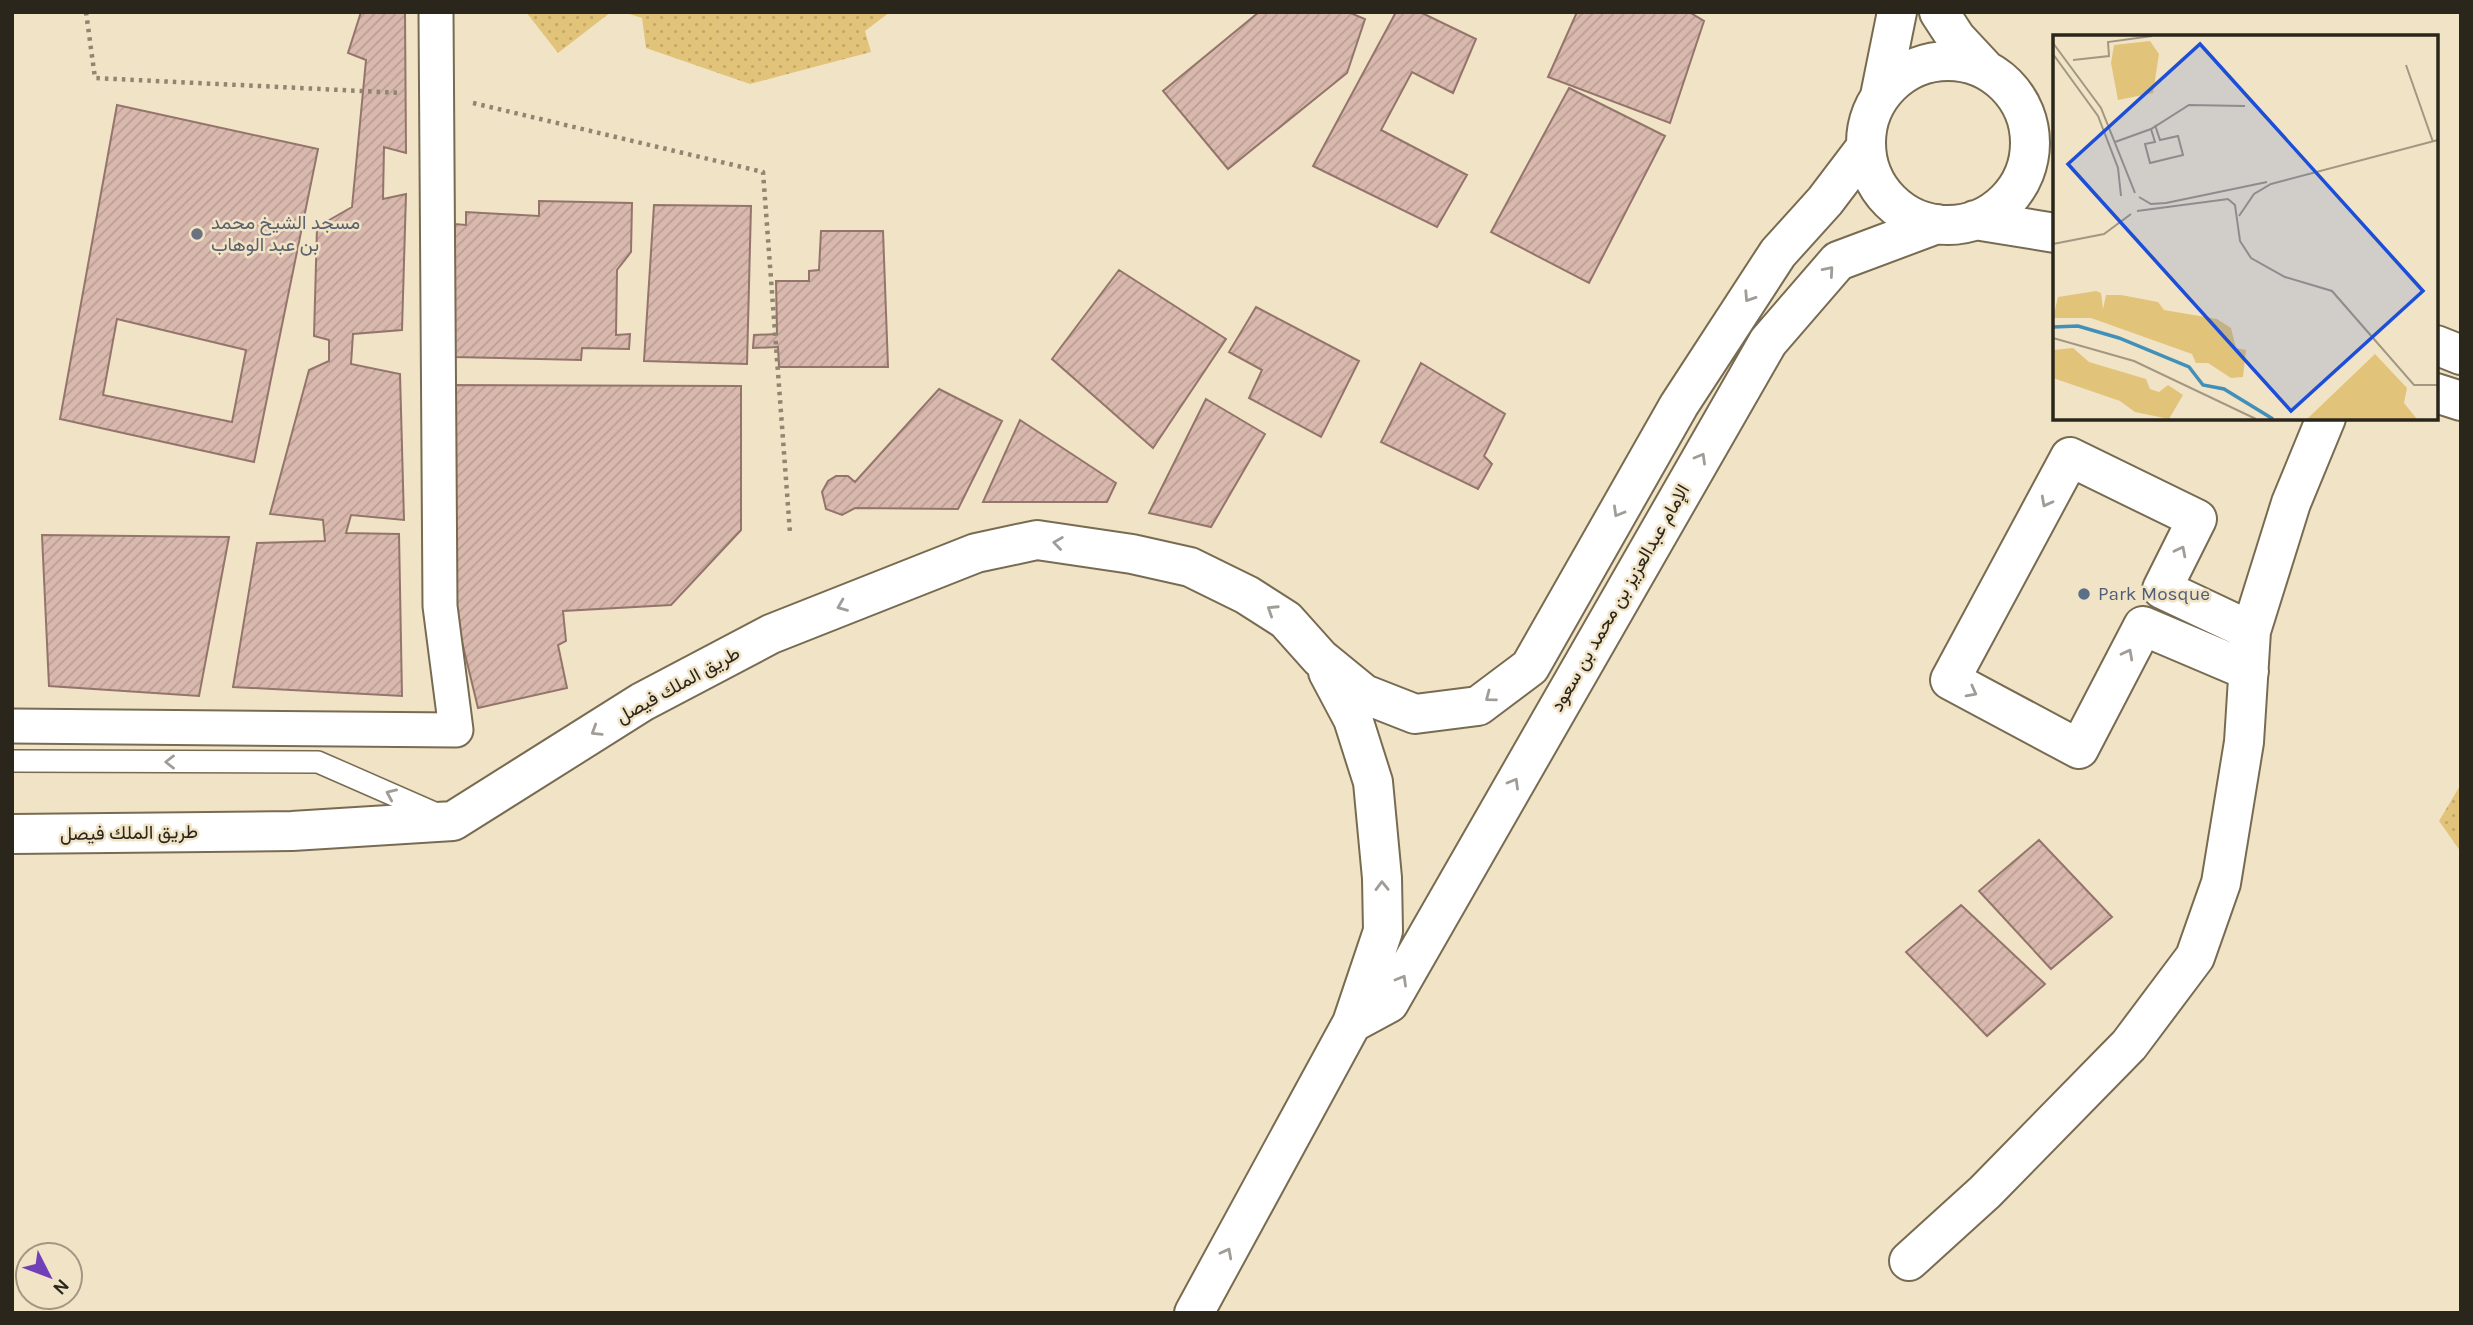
<svg xmlns="http://www.w3.org/2000/svg" width="2473" height="1325" font-family="Karla,Vazirmatn,sans-serif">
<defs>
<pattern id="park-dots" width="8" height="8" patternUnits="userSpaceOnUse" patternTransform="scale(1.75)"><rect width="8" height="8" fill="#e2c37a"/><path d="M2 2h.1M6 6h.1" fill="none" stroke="#c2a769" stroke-width="1.8" stroke-linecap="round"/></pattern>
<pattern id="building-hatch" width="6" height="6" patternUnits="userSpaceOnUse" patternTransform="scale(1.75)"><rect width="6" height="6" fill="#d9b8ad"/><path d="M-1 1l2-2M0 6l6-6M5 7l2-2" fill="none" stroke="#ba9e94"/></pattern>
</defs>
<rect width="100%" height="100%" fill="#f1e3c6"/>
<path fill="url(#park-dots)" d="M 526,12 L 611,12 L 558,53 Z
M 623,12 L 890,12 L 865,31 L 871,52 L 750,84 L 646,48 L 642,18 Z
M 2461,784 L 2461,852 L 2439,821 Z"/>
<path fill="url(#building-hatch)" stroke="#94756c" stroke-width="2" fill-rule="evenodd" d="M 361,12 L 405,12 L 406,153 L 384,147 L 383,199 L 406,194 L 402,330 L 353,334 L 351,364 L 400,374 L 404,520 L 351,515 L 346,533 L 399,534 L 402,696 L 233,687 L 257,543 L 325,541 L 323,520 L 270,514 L 309,370 L 329,361 L 329,340 L 314,336 L 317,227 L 352,207 L 366,60 L 348,53 Z
M 1259,12 L 1348,12 L 1365,19 L 1347,73 L 1228,169 L 1163,91 Z
M 1396,12 L 1420,12 L 1476,39 L 1453,93 L 1412,72 L 1381,130 L 1467,175 L 1437,227 L 1313,166 Z
M 1577,12 L 1689,12 L 1704,21 L 1670,123 L 1548,77 Z
M 1569,88 L 1665,136 L 1589,283 L 1491,232 Z
M 117,105 L 318,149 L 254,462 L 60,419 ZM 117,319 L 246,350 L 232,422 L 103,395 Z
M 539,201 L 632,203 L 631,252 L 617,270 L 616,335 L 630,334 L 629,349 L 582,348 L 581,360 L 455,357 L 455,224 L 466,225 L 466,212 L 539,216 Z
M 654,205 L 751,206 L 747,364 L 644,361 Z
M 821,231 L 883,231 L 888,367 L 779,367 L 778,347 L 753,348 L 754,335 L 777,334 L 776,281 L 809,281 L 809,271 L 819,270 Z
M 1119,270 L 1226,339 L 1153,448 L 1052,359 Z
M 1256,307 L 1359,361 L 1321,437 L 1249,398 L 1262,370 L 1229,352 Z
M 1421,363 L 1505,414 L 1484,456 L 1492,464 L 1478,489 L 1381,442 Z
M 449,385 L 741,386 L 741,530 L 671,605 L 563,611 L 566,641 L 558,645 L 567,688 L 478,708 L 450,592 Z
M 939,389 L 1002,421 L 958,509 L 855,508 L 842,515 L 826,509 L 822,492 L 828,481 L 836,476 L 848,476 L 855,482 Z
M 1206,399 L 1265,434 L 1211,527 L 1149,513 Z
M 1020,420 L 1116,483 L 1107,502 L 983,502 Z
M 42,535 L 229,537 L 199,696 L 49,686 Z
M 2039,840 L 2112,917 L 2051,969 L 1979,891 Z
M 1961,905 L 2045,984 L 1987,1036 L 1906,952 Z"/>
<g fill="none" stroke-linecap="round" stroke-linejoin="round">
<defs>
<path id="service" d="M 12,761 L 318,762 L 439,815"/>
<path id="pedestrian" d="M 12,726 L 456,730 L 440,606 L 436,12"/>
<path id="minor" d="M 2249,671 L 2143,626 L 2079,749 L 1950,680 L 2070,457 L 2197,519 L 2162,589 L 2251,631
M 1909,1261 L 1985,1192 L 2129,1045 L 2195,957 L 2221,883 L 2244,742 L 2251,631 L 2291,503 L 2326,418"/>
<path id="tertiary" d="M 1939,12 L 1956,38 L 1984,68
M1866 143a82 82 0 1 1 164 0a82 82 0 1 1-164 0Z
M 1880,96 L 1897,12
M 1975,220 L 2055,233
M 2436,345 L 2461,355
M 2436,393 L 2461,401
M 12,834 L 292,831 L 453,821 L 642,702 L 771,634 L 976,553 L 1037,540 L 1132,554 L 1190,567 L 1247,595 L 1286,620 L 1320,658 L 1364,694 L 1415,714 L 1478,706 L 1530,667 L 1679,405 L 1778,253 L 1825,201 L 1866,147
M 1352,1023 L 1389,1003 L 1768,342 L 1838,261 L 1937,224
M 1194,1313 L 1352,1023 L 1383,931 L 1382,878 L 1373,782 L 1353,719 L 1328,672"/>
</defs>
<use href="#service" stroke="#776b51" stroke-width="24"/>
<use href="#pedestrian" stroke="#776b51" stroke-width="37"/>
<use href="#minor" stroke="#776b51" stroke-width="42"/>
<use href="#tertiary" stroke="#776b51" stroke-width="42"/>
<path stroke="#8f8571" stroke-width="4.5" stroke-dasharray="3.5 5" stroke-linecap="butt" d="M 86,12 L 95,78 L 402,93
M 473,103 L 763,172 L 790,533"/>
<use href="#service" stroke="#fff" stroke-width="21"/>
<use href="#pedestrian" stroke="#fff" stroke-width="33"/>
<use href="#minor" stroke="#fff" stroke-width="38"/>
<use href="#tertiary" stroke="#fff" stroke-width="38"/>
</g>
<defs><path id="oneway-chevron" d="M-2-3.5L2.5 0L-2 3.5" fill="none" stroke-width="1.6" stroke-linecap="round" stroke-linejoin="round" transform="scale(1.75)"/></defs>
<g stroke="#a09d98">
<use href="#oneway-chevron" transform="translate(1829 271) rotate(-49)"/>
<use href="#oneway-chevron" transform="translate(1749 297) rotate(123)"/>
<use href="#oneway-chevron" transform="translate(1701 458) rotate(-60)"/>
<use href="#oneway-chevron" transform="translate(2046 502) rotate(118)"/>
<use href="#oneway-chevron" transform="translate(1618 512) rotate(120)"/>
<use href="#oneway-chevron" transform="translate(1058 543) rotate(-172)"/>
<use href="#oneway-chevron" transform="translate(2181 551) rotate(-63)"/>
<use href="#oneway-chevron" transform="translate(842 606) rotate(158)"/>
<use href="#oneway-chevron" transform="translate(1272 610) rotate(-147)"/>
<use href="#oneway-chevron" transform="translate(2128 654) rotate(-62)"/>
<use href="#oneway-chevron" transform="translate(1972 692) rotate(28)"/>
<use href="#oneway-chevron" transform="translate(1490 697) rotate(143)"/>
<use href="#oneway-chevron" transform="translate(596 731) rotate(148)"/>
<use href="#oneway-chevron" transform="translate(170 762) rotate(-180)"/>
<use href="#oneway-chevron" transform="translate(1514 783) rotate(-60)"/>
<use href="#oneway-chevron" transform="translate(391 794) rotate(-156)"/>
<use href="#oneway-chevron" transform="translate(1382 886) rotate(-91)"/>
<use href="#oneway-chevron" transform="translate(1402 980) rotate(-60)"/>
<use href="#oneway-chevron" transform="translate(1227 1253) rotate(-62)"/>
</g>
<circle fill="#6b7280" stroke="#f1e3c6" stroke-width="2.5" cx="197" cy="234" r="7"/>
<circle fill="#5c6f8a" stroke="#f1e3c6" stroke-width="2.5" cx="2084" cy="594" r="7"/>
<g text-anchor="middle" dominant-baseline="central" stroke-width="5" stroke-linejoin="round" paint-order="stroke">
<g font-size="19" fill="#5b616d" stroke="#f1e3c6" text-anchor="start">
<text x="211" y="223">مسجد الشيخ محمد<tspan x="211" dy="22">بن عبد الوهاب</tspan></text>
</g>
<g font-size="19" fill="#4e5e75" stroke="#f1e3c6" text-anchor="start">
<text x="2098" y="594">Park Mosque</text>
</g>
<g font-size="19" fill="#2b261b" stroke="#f1e3c6">
<text transform="translate(1620 598) rotate(-60)">الإمام عبدالعزيز بن محمد بن سعود</text>
<text transform="translate(678 685) rotate(-29)">طريق الملك فيصل</text>
<text transform="translate(129 833) rotate(-1)">طريق الملك فيصل</text>
</g>
</g>
<g transform="translate(2053 35)">
<rect width="385" height="385" fill="#f1e3c6"/>
<path d="M 97,6 L 106,19 L 100,58 L 65,65 L 58,28 L 61,10 ZM 43,256 L 48,258 L 50,274 L 53,260 L 68,260 L 105,267 L 111,275 L 164,284 L 178,293 L 183,313 L 193,315 L 190,342 L 178,343 L 155,328 L 143,328 L 139,319 L 38,283 L 0,283 L 5,262 ZM 20,313 L 36,327 L 93,344 L 97,354 L 106,357 L 115,350 L 130,360 L 116,384 L 82,377 L 67,366 L 0,343 L 0,315 ZM 322,319 L 354,353 L 351,368 L 364,384 L 254,384 Z" fill="#e2c37a"/>
<path fill="none" stroke="#4190ba" stroke-width="3.5" d="M 0,292 L 25,291 L 66,303 L 136,332 L 150,350 L 171,354 L 220,384"/>
<path fill="none" stroke="#a29782" stroke-width="2" d="M 0,8 L 48,73 L 82,158M 0,19 L 45,81 L 65,133 L 68,161M 20,25 L 56,21 L 55,7 L 99,1M 353,30 L 380,107M 98,94 L 102,107 L 92,109 L 97,128 L 130,120 L 125,101 L 107,105 L 102,90M 62,107 L 98,94 L 136,70 L 192,71M 86,162 L 98,169 L 113,168 L 214,147M 84,176 L 175,164 L 182,170 L 187,206 L 198,223 L 232,242 L 279,256 L 361,350 L 385,350M 186,181 L 201,159 L 218,149 L 385,105M 0,209 L 51,199 L 78,179M 0,303 L 81,326 L 203,384"/>
<path fill="#1d4ed8" fill-opacity="0.15" stroke="#1d4ed8" stroke-width="3.5" d="M 147,9 L 370,256 L 238,376 L 15,129 Z"/>
<rect width="385" height="385" fill="none" stroke="#2b261b" stroke-width="3.5"/>
</g>
<rect width="2473" height="1325" fill="none" stroke="#2b261b" stroke-width="28"/>
<g transform="translate(49 1276) rotate(132)"><circle r="33" fill="#f1e3c6" stroke="#a29782" stroke-width="2"/>
<path d="M0-5L12 26L0 18L-12 26Z" fill="#7140b8"/>
<text y="-10" font-size="19" font-weight="bold" text-anchor="middle" fill="#2b261b">N</text>
</g>
</svg>
